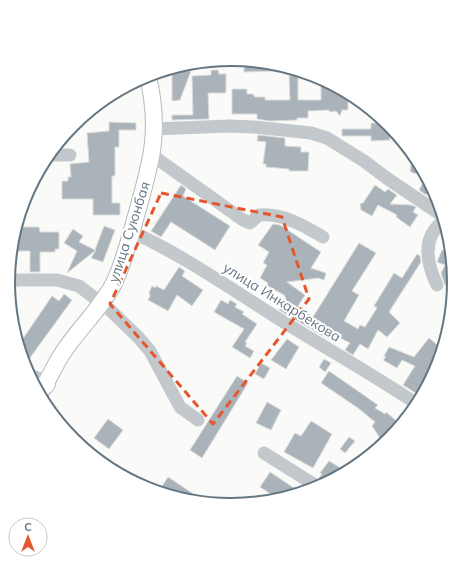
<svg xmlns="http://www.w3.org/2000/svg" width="462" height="565" font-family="Mulish,sans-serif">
<rect width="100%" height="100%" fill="#fafaf8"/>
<path fill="#aab3b9" stroke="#dcdcda" d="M 244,62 L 273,68 L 273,71 L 244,72 Z
M 183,69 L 183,71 L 191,71 L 180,100 L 172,101 L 172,71 Z
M 211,70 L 218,70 L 219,74 L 226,74 L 226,93 L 208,93 L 209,119 L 172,120 L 172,115 L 193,115 L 192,76 L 211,75 Z
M 298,75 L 298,100 L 321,100 L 321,79 L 348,98 L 348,110 L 342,110 L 340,116 L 336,111 L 330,112 L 329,110 L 308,111 L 308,118 L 297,118 L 297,120 L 270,121 L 257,119 L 257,114 L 232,114 L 232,89 L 247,89 L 247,94 L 253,94 L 255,97 L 265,97 L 265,100 L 290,100 L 289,76 Z
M 109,122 L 136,123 L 136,130 L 119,130 L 119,147 L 115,147 L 115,176 L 112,176 L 112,203 L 120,203 L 120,215 L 93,215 L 93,199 L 62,199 L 62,181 L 68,181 L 68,177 L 71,177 L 70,164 L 89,162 L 87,133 L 109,131 Z
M 371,123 L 386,123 L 389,125 L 390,140 L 371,141 L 371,136 L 342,136 L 342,129 L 371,129 Z
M 258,135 L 285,138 L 285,146 L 301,147 L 301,152 L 309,152 L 308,171 L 289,171 L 289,169 L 266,167 L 266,164 L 263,164 L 266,142 L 257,141 Z
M 412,160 L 422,175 L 413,173 L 410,171 Z
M 425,179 L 431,188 L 426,195 L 419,190 Z
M 181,185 L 186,189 L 183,196 L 230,226 L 215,250 L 171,222 L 161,237 L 151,231 Z
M 375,185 L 385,192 L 388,189 L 397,195 L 390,204 L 411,205 L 416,207 L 413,212 L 418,215 L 410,227 L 396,217 L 397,215 L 378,205 L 372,216 L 361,210 L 360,204 L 363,203 Z
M 273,224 L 280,225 L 321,252 L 311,268 L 326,273 L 324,280 L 318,278 L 287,282 L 305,295 L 298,306 L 313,317 L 359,243 L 376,253 L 352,291 L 359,295 L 344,321 L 358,329 L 360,325 L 365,327 L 377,308 L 374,306 L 394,273 L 402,278 L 417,254 L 420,256 L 421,262 L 389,312 L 400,323 L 387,337 L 378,330 L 368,349 L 360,344 L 353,355 L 345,350 L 350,343 L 331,333 L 328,339 L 279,310 L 286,298 L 284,295 L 266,285 L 268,283 L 260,278 L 267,265 L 263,263 L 269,252 L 258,245 Z
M 104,226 L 115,230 L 103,262 L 91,258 L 96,250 L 67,273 L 77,251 L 64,243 L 73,229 L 83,236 L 79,242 L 95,250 Z
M 19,227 L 39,227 L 40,232 L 59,232 L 59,249 L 55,249 L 55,252 L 40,252 L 40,272 L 30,272 L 30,251 L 14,251 Z
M 442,250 L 448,253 L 454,283 L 453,289 L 445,285 L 441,273 L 445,265 L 437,262 Z
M 179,267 L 185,271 L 182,276 L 203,290 L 192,306 L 177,295 L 168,311 L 148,300 L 150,296 L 149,293 L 152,286 L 155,288 L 156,286 L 164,290 Z
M 64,294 L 72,300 L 24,366 L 20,343 L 52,296 L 59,301 Z
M 221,300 L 228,304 L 230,300 L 237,304 L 235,307 L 244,312 L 242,314 L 257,324 L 245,342 L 247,343 L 245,346 L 254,351 L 250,358 L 232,347 L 244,329 L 214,312 Z
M 429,338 L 441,348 L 437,368 L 422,391 L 420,389 L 417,394 L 403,385 L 415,366 L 402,360 L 397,368 L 383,360 L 386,357 L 384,356 L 389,347 L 414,357 Z
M 287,339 L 299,347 L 286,369 L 271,360 Z
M 324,359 L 331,363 L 325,372 L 319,367 Z
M 261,363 L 270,368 L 264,379 L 255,374 Z
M 329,371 L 378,405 L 375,408 L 385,414 L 386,412 L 400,424 L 389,440 L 386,442 L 380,438 L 372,426 L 375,422 L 358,408 L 321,383 Z
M 237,376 L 248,383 L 202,458 L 190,450 Z
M 267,402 L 281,410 L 271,430 L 256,423 Z
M 108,419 L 123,430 L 109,449 L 94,438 Z
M 311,421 L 332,434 L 313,468 L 284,452 L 295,433 L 301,436 Z
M 349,437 L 355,441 L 345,453 L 340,449 Z
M 329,461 L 344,470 L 325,483 L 319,478 L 322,474 L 320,473 Z
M 270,472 L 300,492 L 275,497 L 260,487 Z
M 168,477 L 201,499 L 201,500 L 159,491 Z"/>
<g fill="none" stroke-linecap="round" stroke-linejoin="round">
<defs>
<path id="major" d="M 41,391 C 49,380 54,366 62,354 C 78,329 100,310 114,283 C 124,262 130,238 136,216 C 151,162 161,133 148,76"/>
<path id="highway" d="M 39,389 L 46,384"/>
</defs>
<use href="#major" stroke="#b5babe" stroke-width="18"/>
<use href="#highway" stroke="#b4b9bd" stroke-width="20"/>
<path stroke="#c3c8cc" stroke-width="13" d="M 155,129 L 229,126 L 254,127 L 311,133 L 327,138 L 364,161 L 388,179 L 440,214
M 53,155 L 70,155
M 152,155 L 243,220 L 250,223 L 259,215 C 282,213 303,225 323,237
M 132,232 C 181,254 233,290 279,319 C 324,347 370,373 414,402
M 8,280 L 57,280 L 79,286 L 109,309 L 139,338 L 150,351 L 180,407 L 198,420
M 437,285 C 427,264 421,239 442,222
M 30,375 L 47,382
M 264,453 L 318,487"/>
<use href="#major" stroke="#fff" stroke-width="16"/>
<use href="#highway" stroke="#fff" stroke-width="18"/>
</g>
<path fill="none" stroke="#e4572e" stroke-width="3" stroke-dasharray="8 5" stroke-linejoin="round" d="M 161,193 L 282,217 L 309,299 L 213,424 L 110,304 Z"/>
<g text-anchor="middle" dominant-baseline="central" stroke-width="4" stroke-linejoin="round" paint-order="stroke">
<g font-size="14" fill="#657683" stroke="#fff">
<text transform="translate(129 232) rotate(-72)">улица Суюнбая</text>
<text transform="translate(282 302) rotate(32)">улица Инкарбекова</text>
</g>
</g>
<path d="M0 0H462V565H0ZM15 282a216 216 0 1 1 432 0a216 216 0 1 1-432 0Z" fill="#fff" fill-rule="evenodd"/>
<path fill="none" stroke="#657683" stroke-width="2" d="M15 282a216 216 0 1 1 432 0a216 216 0 1 1-432 0Z"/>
<g transform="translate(28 537)"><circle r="19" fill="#ffffff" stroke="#c1c8cd"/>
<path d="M0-3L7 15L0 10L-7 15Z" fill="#e4572e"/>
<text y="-6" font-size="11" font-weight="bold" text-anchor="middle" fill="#657683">С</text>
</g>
</svg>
